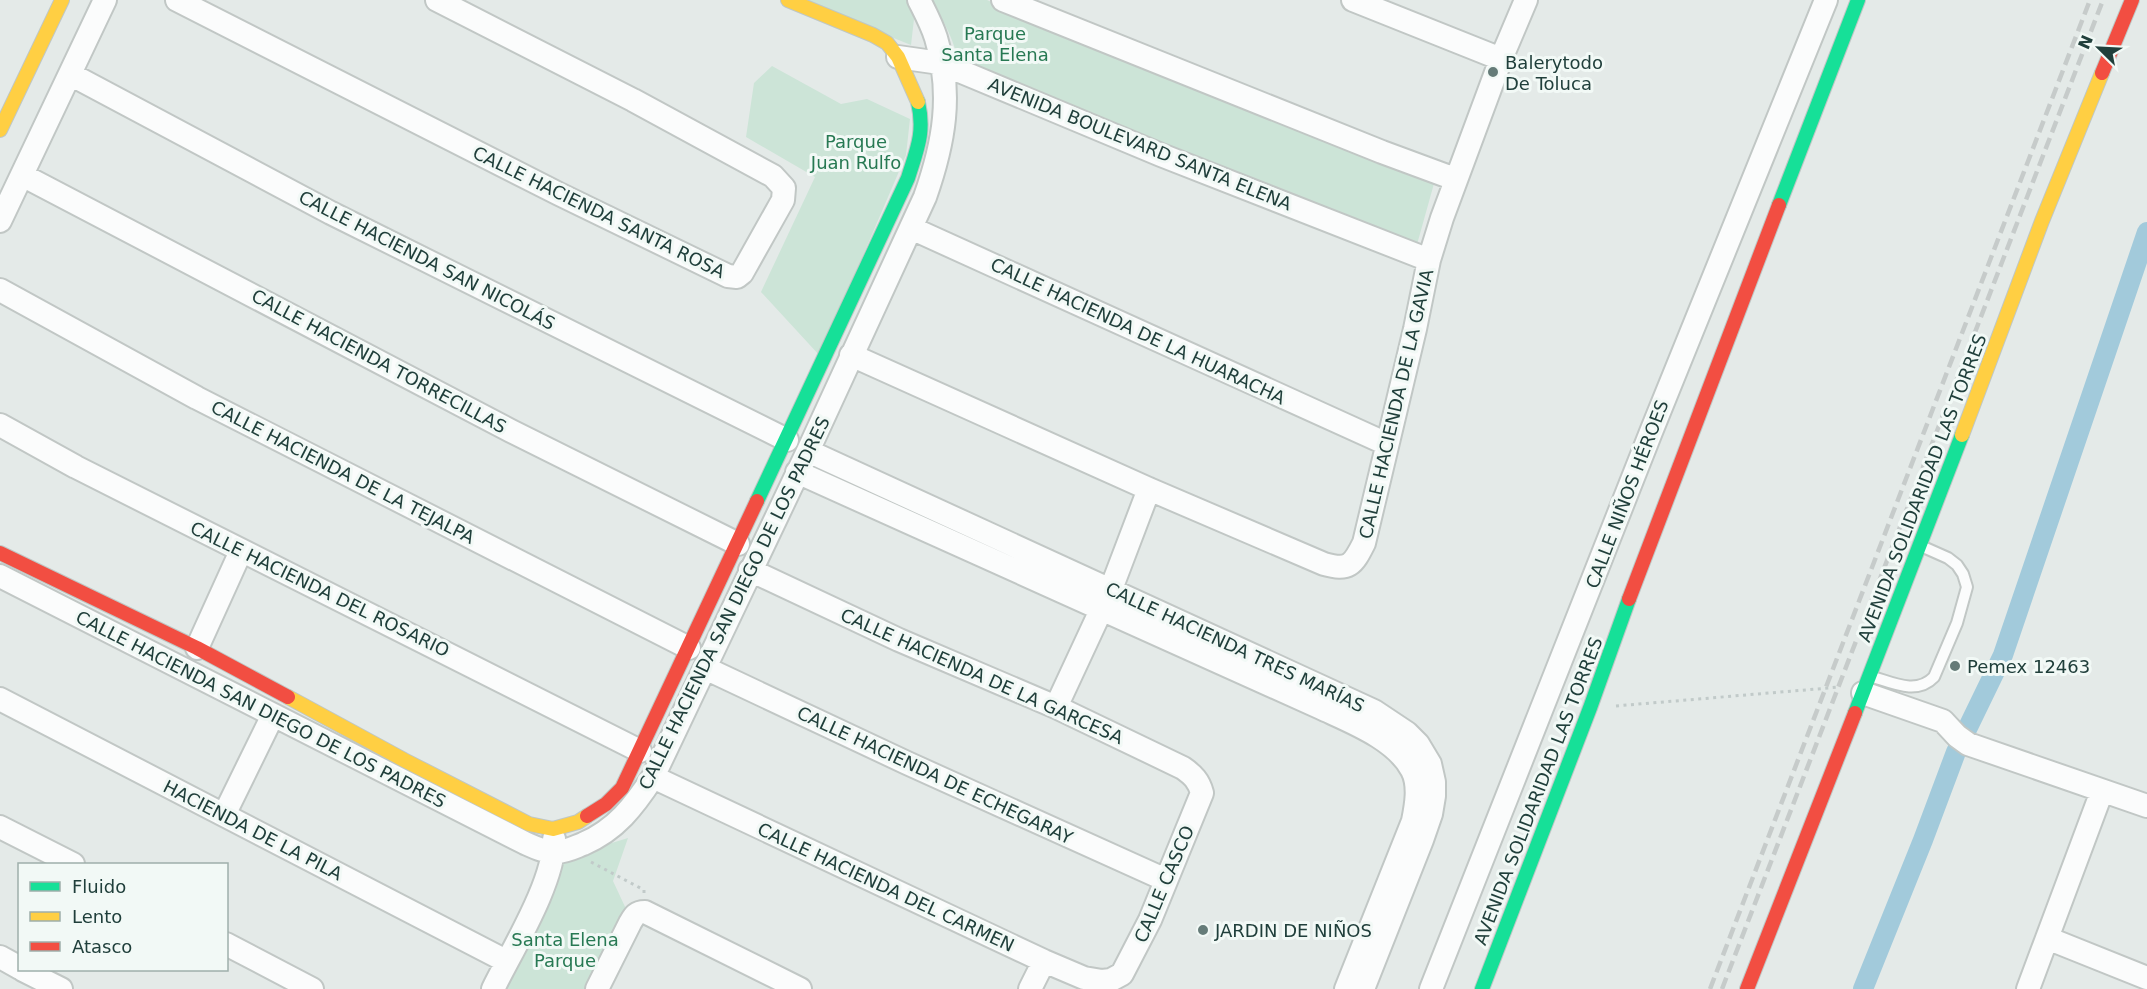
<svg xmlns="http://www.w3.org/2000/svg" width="2147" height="989" font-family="'DejaVu Sans',sans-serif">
<rect width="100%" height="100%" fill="#e4eae8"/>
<path fill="#cce4d7" d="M 799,0 L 909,0 L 914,19 L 911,45 Z
M 930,0 L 987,0 L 1101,51 L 1435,180 L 1416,248 L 960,68 C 955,43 945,21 930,0 Z
M 772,66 L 841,104 L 867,99 L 910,119 L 906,155 L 820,356 L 761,292 L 815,177 L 746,137 L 754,83 Z
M 628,838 L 613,881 L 627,911 L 589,989 L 503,989 L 566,857 Z"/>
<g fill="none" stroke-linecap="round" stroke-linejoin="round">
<path stroke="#a2cadb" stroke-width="20" d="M 1863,989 L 1923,840 L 1956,752 L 2003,655 L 2147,232"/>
<defs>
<path id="lane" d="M 1873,677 C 1893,683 1917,695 1934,677 L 1957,623 L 1967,587 L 1963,574 L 1957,565 L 1948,558 L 1921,546"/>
<path id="street" d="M 177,0 L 559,194 L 728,276 L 737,277 L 742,273 L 783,200 L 784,188 L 773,176 L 633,100 L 437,0
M 1003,0 L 1382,152 L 1455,179
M 1353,0 L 1501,59
M 898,57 L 933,62 L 962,72 L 1161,155 L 1429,260
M 70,74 L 331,213 L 787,440
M 22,175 L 511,431 L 738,544
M 0,221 L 105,0
M 911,228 L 1387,444
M 0,290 L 197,398 L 689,648
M 851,355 L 1149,489 L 1324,564 C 1349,571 1353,565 1364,543 L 1415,329 L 1429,260 L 1442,218 L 1501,59 L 1526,0
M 0,425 L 76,467 L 640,751
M 808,451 L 1374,711 L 1407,733 L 1418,744 L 1430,764 L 1434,782 L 1434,796 L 1431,814 L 1422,840 L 1363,989
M 797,472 L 1321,708 C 1351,722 1396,739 1412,770 C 1420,785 1416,806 1413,821 L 1346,989
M 0,576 L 525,843 C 534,847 546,853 556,852 C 566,852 575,847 583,844 C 616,830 634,806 653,777 L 808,451 L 925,197 C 944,143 953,94 936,38 C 932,25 925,12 919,0
M 1111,589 L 1149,489
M 197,648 L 241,551
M 705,668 L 907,763 L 1166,880
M 1863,693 L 1943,721 L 1957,736 L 1968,744 L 2147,806
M 0,699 L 506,961
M 1056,707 L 1102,608
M 653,777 L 1044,961 L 1084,978 L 1102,981 L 1111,980 L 1122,974 L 1150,920 L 1202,793 C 1199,781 1193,775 1183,768 L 1056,707 L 899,640 L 750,570
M 224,815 L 273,715
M 0,827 L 73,864
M 2047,938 L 2147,978
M 226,944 L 312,989
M 0,957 L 20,968
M 23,970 L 61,989
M 493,989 C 512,950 555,881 554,839
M 597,989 L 630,923 C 634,916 636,912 645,912 L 800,989
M 1030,989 L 1044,961
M 1431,989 L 1651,432 L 1826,0
M 2028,989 L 2102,791"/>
<path id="fast" d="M 1779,205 L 1858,0
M 757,501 L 908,178 C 917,149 925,133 918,102
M 1855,713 L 1962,435
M 1482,989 L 1590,708 L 1629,599"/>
<path id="slow" d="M 788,0 L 873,35 L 887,43 L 898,57 L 918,102
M 0,130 L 62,0
M 1962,435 L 2042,221 L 2102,73
M 288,697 L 404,760 L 529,824 L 553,829 L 578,822 L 587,816"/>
<path id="jam" d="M 2102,73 L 2132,0
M 0,553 L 197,648 L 288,697
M 1629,599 L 1779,205
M 587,816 L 606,804 L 622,788 L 757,501
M 1747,989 L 1855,713"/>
</defs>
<use href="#lane" stroke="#c1c7c5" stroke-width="14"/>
<use href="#street" stroke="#c1c7c5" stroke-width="26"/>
<use href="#fast" stroke="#bfc7c5" stroke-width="16"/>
<use href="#slow" stroke="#bfc7c5" stroke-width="16"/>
<use href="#jam" stroke="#bfc7c5" stroke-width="16"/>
<path stroke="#c1cac9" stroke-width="3" stroke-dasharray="3 4.5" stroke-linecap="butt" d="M 1616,706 L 1840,687
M 591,862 L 644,890 L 644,893"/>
<use href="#lane" stroke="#fbfcfc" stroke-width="10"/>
<use href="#street" stroke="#fbfcfc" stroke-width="22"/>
<use href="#fast" stroke="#16e098" stroke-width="14"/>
<use href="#slow" stroke="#ffcf43" stroke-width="14"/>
<use href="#jam" stroke="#f24e42" stroke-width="14"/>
<path stroke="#c6cbca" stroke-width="4.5" stroke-dasharray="12 6" stroke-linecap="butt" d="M 1710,989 L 2090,0
M 1722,989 L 2103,0"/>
</g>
<g fill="#657b78" stroke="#f2f9f6" stroke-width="2">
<circle cx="1493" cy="72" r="6"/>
<circle cx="1955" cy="666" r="6"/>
<circle cx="1203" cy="930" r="6"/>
</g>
<g text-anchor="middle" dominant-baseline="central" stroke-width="6" stroke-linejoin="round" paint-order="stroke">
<g font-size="18" fill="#277953" stroke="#f2f9f6">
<text x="995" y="33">Parque<tspan x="995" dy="21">Santa Elena</tspan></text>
<text x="856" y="141">Parque<tspan x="856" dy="21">Juan Rulfo</tspan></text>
<text x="565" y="939">Santa Elena<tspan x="565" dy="21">Parque</tspan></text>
</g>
<g font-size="18" fill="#203f3b" stroke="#f2f9f6" text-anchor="start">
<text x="1505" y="62">Balerytodo<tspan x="1505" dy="21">De Toluca</tspan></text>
<text x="1967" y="666">Pemex 12463</text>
<text x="1215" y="930">JARDIN DE NIÑOS</text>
</g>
<g font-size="18" fill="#203f3b" stroke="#f2f9f6">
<text transform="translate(1140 144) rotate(22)">AVENIDA BOULEVARD SANTA ELENA</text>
<text transform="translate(599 212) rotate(26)">CALLE HACIENDA SANTA ROSA</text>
<text transform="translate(427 260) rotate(27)">CALLE HACIENDA SAN NICOLÁS</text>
<text transform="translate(1138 331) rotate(25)">CALLE HACIENDA DE LA HUARACHA</text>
<text transform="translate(379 361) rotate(28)">CALLE HACIENDA TORRECILLAS</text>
<text transform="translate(1396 404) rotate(-77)">CALLE HACIENDA DE LA GAVIA</text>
<text transform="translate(343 472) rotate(27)">CALLE HACIENDA DE LA TEJALPA</text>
<text transform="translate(1922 488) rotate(-69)">AVENIDA SOLIDARIDAD LAS TORRES</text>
<text transform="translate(1627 494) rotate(-69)">CALLE NIÑOS HÉROES</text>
<text transform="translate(320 589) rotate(26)">CALLE HACIENDA DEL ROSARIO</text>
<text transform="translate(734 603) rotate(-64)">CALLE HACIENDA SAN DIEGO DE LOS PADRES</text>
<text transform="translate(1235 647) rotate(25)">CALLE HACIENDA TRES MARÍAS</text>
<text transform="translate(982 676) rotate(24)">CALLE HACIENDA DE LA GARCESA</text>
<text transform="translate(261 709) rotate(27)">CALLE HACIENDA SAN DIEGO DE LOS PADRES</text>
<text transform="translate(935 775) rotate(25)">CALLE HACIENDA DE ECHEGARAY</text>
<text transform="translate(1538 791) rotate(-69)">AVENIDA SOLIDARIDAD LAS TORRES</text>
<text transform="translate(253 830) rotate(27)">HACIENDA DE LA PILA</text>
<text transform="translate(1164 884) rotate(-67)">CALLE CASCO</text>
<text transform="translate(886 887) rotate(25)">CALLE HACIENDA DEL CARMEN</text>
</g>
</g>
<rect x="18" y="863" width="210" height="108" fill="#f2f9f6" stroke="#9eafab" stroke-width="1.5"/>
<rect x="30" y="882" width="30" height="9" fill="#16e098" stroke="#9eafab" stroke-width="1.5"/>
<text x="72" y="893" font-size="18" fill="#203f3b">Fluido</text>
<rect x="30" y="912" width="30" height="9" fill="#ffcf43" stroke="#9eafab" stroke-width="1.5"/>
<text x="72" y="923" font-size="18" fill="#203f3b">Lento</text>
<rect x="30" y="942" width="30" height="9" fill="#f24e42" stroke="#9eafab" stroke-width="1.5"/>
<text x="72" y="953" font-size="18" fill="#203f3b">Atasco</text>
<g transform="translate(2099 48) rotate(294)" stroke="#f2f9f6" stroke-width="4.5" paint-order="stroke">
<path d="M0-4.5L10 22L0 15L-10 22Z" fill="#203f3b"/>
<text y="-9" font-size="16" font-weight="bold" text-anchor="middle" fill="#203f3b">N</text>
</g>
</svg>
